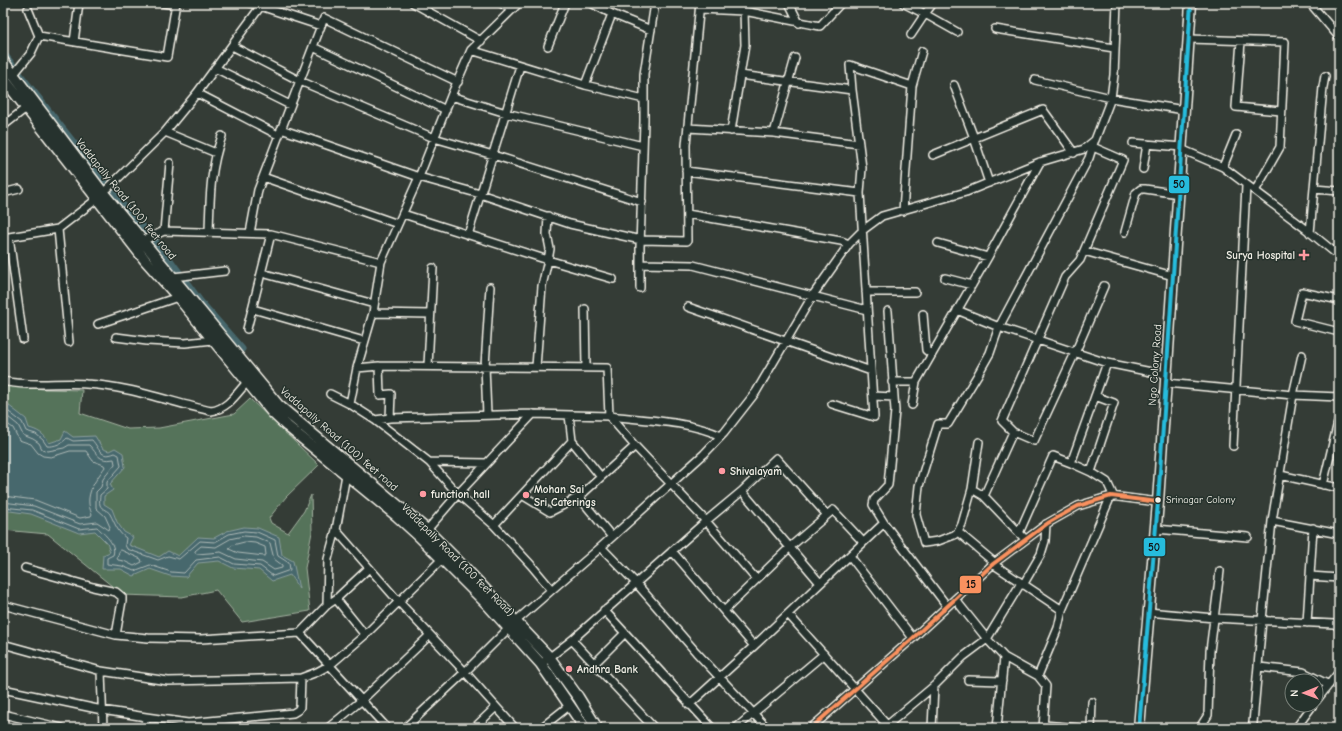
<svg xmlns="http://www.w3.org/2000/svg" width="1342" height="731" font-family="'Comic Neue',sans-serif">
<rect width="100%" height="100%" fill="#343c36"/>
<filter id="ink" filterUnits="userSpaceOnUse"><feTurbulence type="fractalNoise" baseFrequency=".025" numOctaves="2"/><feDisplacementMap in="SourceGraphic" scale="8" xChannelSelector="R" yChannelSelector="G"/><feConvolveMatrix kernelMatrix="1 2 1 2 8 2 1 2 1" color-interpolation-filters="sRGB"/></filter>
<g filter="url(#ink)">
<path fill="#55735a" stroke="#a4b2a1" d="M 3,383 L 43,389 L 82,390 L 80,413 L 128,429 L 159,428 L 234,414 L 250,399 L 319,465 L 286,497 L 269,518 L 271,523 L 288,533 L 304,511 L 311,495 L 312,532 L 305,568 L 310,611 L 242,622 L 216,590 L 182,597 L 123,595 L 48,534 L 3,530 Z"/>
<path fill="#47686d" stroke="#8c9f9e" d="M 6,399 L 8,405 L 26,419 L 29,428 C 37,430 45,434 49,443 L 61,439 L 65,431 L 73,437 L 95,436 L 103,449 L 109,451 L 115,448 L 123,453 L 125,467 L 110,484 L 113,490 L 104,496 L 104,504 L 112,509 L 117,522 L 124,532 L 133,537 L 129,545 L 159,557 L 168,551 L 178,556 L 198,537 L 214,538 L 227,531 L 244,527 L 258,528 L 279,537 L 282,555 L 293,561 L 299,589 L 290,575 L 272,581 L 259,570 L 233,568 L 219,561 L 198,563 L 186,577 L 170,576 L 150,569 L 134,576 L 121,569 L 102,569 L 103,555 L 110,552 L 107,543 L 95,531 L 79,533 L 31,514 L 3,510 L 3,400 Z"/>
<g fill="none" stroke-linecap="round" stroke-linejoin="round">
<path stroke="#afbab7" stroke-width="1" d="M 3,404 L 5,409 L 22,422 L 26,431 L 36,434 L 43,440 L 47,446 C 54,447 63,443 67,438 L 73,441 L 92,440 C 100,449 100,459 115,453 L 119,455 L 121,466 L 107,482 L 107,489 L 100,495 C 100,498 99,502 100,505 C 102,510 108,510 110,514 C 115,523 117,532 126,538 L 125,545 L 127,549 L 158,560 L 168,556 L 179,559 L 200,541 L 215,542 L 229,534 L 244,531 L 257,532 L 275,540 L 278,556 L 289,563 L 290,570 L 273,576 L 260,566 L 234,564 L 220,557 L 196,560 L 184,573 L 171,572 L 150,565 L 134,571 L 122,566 L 107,564 L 107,558 L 113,555 C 117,544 104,534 97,527 L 79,529 L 32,510 L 3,507
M 3,413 L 18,425 L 23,435 L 33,439 L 39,443 L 42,449 L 48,451 L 64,448 L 69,445 L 89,445 C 98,454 98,462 114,459 L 115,464 L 103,479 L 101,487 L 96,492 L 96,508 L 105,516 L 110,527 L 109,530 L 97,522 L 80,524 L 34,506 L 3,502
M 3,421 L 13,428 L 19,440 L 31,444 L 38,453 L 43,456 L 51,457 L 70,451 L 86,451 L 93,461 L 104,465 L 105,467 C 95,481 83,496 92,514 L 91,516 L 80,518 L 35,500 L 3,496
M 244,536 L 256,537 L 270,543 L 274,559 L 282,565 L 282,568 L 274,570 L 262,562 L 236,559 L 221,552 L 197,554 L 195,553 L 195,551 L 201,546 L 216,547 L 230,539 Z
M 245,542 L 255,543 L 265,547 L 266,555 L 264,556 L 238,553 L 229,549 L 230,547 L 233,545 Z
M 121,550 L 141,559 L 142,562 L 134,566 L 124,561 L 118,560 L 117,558 L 119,552 Z"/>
<path stroke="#47686d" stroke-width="7" d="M 3,53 L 121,203 L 162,249 L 200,301 L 242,349"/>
<defs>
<path id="street" d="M 163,3 L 175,5
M 251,3 L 321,26
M 413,3 L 481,41
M 501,3 L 512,10
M 591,3 L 612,14
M 789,3 L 799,23
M 903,3 L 925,14 L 933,3
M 1310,3 L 1339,37
M 700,9 L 744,11
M 995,29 L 1114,48
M 911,35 L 925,14 L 957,32
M 39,36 L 167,57 L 176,3
M 1189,39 L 1285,42 L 1280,147 L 1255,191
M 1241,41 L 1236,107 L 1281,111
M 74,42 L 79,3
M 232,46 L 300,81 L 434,138 L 493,155 L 642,202
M 548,46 L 565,3
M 313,47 L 446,110
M 471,50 L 585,85 L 612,14 L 651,30
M 215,68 L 290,105
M 14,74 L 31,53 L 39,36 L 28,9
M 740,75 L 852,90
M 1035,80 L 1111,98 L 1184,110
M 585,85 L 644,99
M 954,85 L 974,138 L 989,183
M 912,86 L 922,51
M 197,93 L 278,135
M 451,96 L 506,113 L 643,146
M 3,126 L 26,108
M 688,128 L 774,133 L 859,144
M 281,129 L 419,177 L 480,194 L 570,224 L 641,240 L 687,241 L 686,145 L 700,3
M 731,131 L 745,45 L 744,11 L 820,26 L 841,3
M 165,132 L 216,153
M 774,133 L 795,58
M 1133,143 L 1182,147
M 1181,149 L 1223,167 L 1306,229 L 1339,256
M 933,155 L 1043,110 L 1074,153
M 1223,167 L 1236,135
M 1143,169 L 1147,144
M 686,171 L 860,193
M 263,177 L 398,224
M 1314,189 L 1339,191
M 3,193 L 19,189
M 403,214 L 548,260 L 542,286 L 536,367
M 687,214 L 841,241 L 849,244
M 548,216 L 547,234 L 550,249 L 548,260 L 613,279
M 164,231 L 170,163
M 209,232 C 210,197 210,169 222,136
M 1125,232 L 1136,193 L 1141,189 L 1145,189 L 1179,194
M 250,233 L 258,190 L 324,18 L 458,82
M 1310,233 L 1323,87 L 1325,76
M 468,235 L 520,66
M 9,237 L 23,339
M 3,238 L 58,229
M 142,241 L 164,231 L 271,234 L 381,262
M 938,243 L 988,257
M 1084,251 L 1173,276
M 641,264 L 693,265 L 867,310
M 262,273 L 374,304
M 173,277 L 225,271
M 945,278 L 972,285
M 640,288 L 640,247 L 644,121 L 644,74 L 655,3
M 866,292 L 915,292
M 1339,300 L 1302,292 L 1295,321 L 1339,332
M 688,307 L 871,371
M 253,309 L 364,341
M 585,309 L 586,367
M 957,310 L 999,327 L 1107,363 L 1166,375
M 888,311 L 895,411 L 888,485 L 874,500 L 873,505 L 884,523 L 947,606
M 373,313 L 430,314
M 923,314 L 926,350 L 931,354
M 98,324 L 178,297
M 247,329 L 271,234
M 116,337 L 147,341 L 185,343 L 213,340
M 69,342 L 58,229 L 97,199 L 165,132 L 197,93 L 263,3
M 428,366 L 433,268
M 357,368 L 379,366 L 380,395 L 391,394 L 390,418
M 3,381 C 28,387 60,382 86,384 C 128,386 170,402 211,411 C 228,409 237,393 248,381
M 892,382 L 916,382 L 988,257 L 1040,162
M 1166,383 L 1293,395 L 1339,397
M 330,394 L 350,404 L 375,420 L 429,462 L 458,494 L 494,525 L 531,565 L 551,589
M 873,396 L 894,397
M 1095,396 L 1114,403 L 1091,472 L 1107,482 L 1114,497
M 350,404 L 357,368 L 373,313 L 381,262 L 419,177 L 451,96 L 471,50 L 519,3
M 832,404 L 874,417 L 860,193 L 862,168 L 852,90 L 850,65 L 912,86 L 903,211
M 912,405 L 916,382
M 487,415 L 485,366 L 490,287
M 569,415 L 572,441 L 601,477
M 609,416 L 635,446 L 706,521 L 756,579
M 609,416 C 645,420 689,421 721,436
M 375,420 L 390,418 L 533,414 L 609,416 L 607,368 L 379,366
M 1013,432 L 1002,421 L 1065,277 L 1080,260 L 1123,160 L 1093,147
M 979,442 L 972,489 L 984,496
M 1233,446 L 1246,186
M 429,462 L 487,463
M 1071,463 L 1091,472
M 1280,475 L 1339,488
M 1323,485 L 1339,418
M 972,489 L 962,524 L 958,532 L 954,535 L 938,541 L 924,543 L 916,515 L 919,486 L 938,424 L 948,424 L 977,376 L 990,353 L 999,327 L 1089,158 L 1094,142
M 742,491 L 820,583
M 522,495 L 550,512 L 579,497
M 1272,521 L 1339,534
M 494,525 L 572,441
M 1156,529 L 1248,537
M 336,530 L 399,602 L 465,672 L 515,728
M 427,530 L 458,494 L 533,414
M 958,532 L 995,563
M 1019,533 L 1053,456 L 1071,463 L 1107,363
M 612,537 L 579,497 L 635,446
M 1025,539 L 984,496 L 1013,432 L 1034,441 L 1075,353 L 1104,286
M 601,547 L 636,583 L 696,652 L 767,728
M 672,551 L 754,646
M 850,556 L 913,638
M 993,564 L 1062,610
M 25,568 L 93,587 L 116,592 L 122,597 L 122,601 L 116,635
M 1310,576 L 1339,578
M 1023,585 L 1041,554 L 1045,541 L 1046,524
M 336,599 L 365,635
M 955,599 L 987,639 L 1004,657 L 997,728
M 3,605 L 116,635 L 148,638 L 201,639 L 300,633 L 387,728
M 327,605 L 328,559 L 336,530 L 346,475
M 604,610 L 712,728
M 724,611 L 790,547 L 833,510 L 863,542
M 1148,612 L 1214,618 L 1334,624 L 1339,627
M 788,614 L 887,725
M 1307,623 L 1313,528
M 300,633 L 327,605 L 336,599 L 369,568
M 572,640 L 654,728
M 3,644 L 101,671 L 168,681 L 301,678 L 317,672 L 330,665 L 365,635 L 442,559
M 1004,657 L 1038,676 L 1046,686 L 1043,728
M 541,664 L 572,640 L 706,521 L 742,491 L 776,458 L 827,515
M 594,664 L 625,633
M 1259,667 L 1303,672 L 1329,685
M 101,671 L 103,728
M 1038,676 L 1058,628 L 1062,610 L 1111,496
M 968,680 L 1002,681
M 3,689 L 102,710 L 146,717 L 188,723 L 293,713 L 298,710 L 300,707 L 301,678
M 1316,701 L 1339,672
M 689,705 L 754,646 L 884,523
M 3,714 L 62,728
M 1253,723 L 1262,620 L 1272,521 L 1293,395 L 1302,355
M 1044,725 L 1077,728
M 145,728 L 146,717
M 328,728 L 362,700 L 430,635
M 405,728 L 465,672 L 516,621 L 601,547 L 704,454 L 724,433 L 756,392 L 813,295 L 849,244 L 863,230 L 882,216 L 966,192 L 1040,162 L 1084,149 L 1095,140 L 1111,98 L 1114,75 L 1117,3
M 474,728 L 496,707
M 541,728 L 570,705
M 736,728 L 824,654
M 811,728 L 913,638 L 993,564 L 1048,523 L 1078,506 L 1111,496 L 1158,502
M 884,728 L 934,686 L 963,657 L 987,639 L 1021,583
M 932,728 L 934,686
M 1091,728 L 1092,702
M 1201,728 L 1201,726 L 1208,715 L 1210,651 L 1220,571
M 1296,728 L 1313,705"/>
<path id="secondary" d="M 3,61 L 103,193 L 278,405 L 427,530 L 464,567 L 549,657 L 578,697 L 597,728
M 3,78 L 145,260 L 178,297 L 272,412 L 287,426 L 397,516 L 419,536 L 486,603 L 541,664 L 585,728
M 1139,728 L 1158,502 L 1191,3"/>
</defs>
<use href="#street" stroke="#f4f1e8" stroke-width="10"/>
<use href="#secondary" stroke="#f4f1e8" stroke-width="13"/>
<use href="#street" stroke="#26332d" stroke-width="7"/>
<use href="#secondary" stroke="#26332d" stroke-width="10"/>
<defs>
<path id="bus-1" d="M 811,728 L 913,638 L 993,564 L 1048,523 L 1078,506 L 1111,496 L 1158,502"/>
<path id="bus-2" d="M 1139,728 L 1158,502 L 1191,3"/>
</defs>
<use href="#bus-1" stroke="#26332d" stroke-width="7"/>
<use href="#bus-2" stroke="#26332d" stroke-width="7"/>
<use href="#bus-1" stroke="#fa915f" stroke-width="4"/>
<use href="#bus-2" stroke="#26bcdd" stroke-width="4"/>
</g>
</g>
<g fill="#ff9aa2" stroke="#26332d" stroke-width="1.5">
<path d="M1302 249h4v4h4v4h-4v4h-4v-4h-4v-4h4z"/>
<circle cx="722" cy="471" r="4"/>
<circle cx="423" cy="494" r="4"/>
<circle cx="526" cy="495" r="4"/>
<circle cx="569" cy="669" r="4"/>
</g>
<circle fill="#f4f1e8" stroke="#26332d" stroke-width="1.5" cx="1158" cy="500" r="3.5"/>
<g text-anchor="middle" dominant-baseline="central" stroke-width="3" stroke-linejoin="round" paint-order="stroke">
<g font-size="10" fill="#f4f1e8" stroke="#26332d" text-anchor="start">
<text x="1166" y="500">Srinagar Colony</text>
</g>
<g font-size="11" fill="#f4f1e8" stroke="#26332d">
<text transform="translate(126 199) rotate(51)">Vaddapally Road (100) feet road</text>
<text transform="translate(1155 365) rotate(-86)">Ngo Colony Road</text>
<text transform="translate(339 439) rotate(41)">Vaddapally Road (100) feet road</text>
<text transform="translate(458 560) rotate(45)">Vaddepally Road (100 feet Road)</text>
</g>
<g font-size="11" font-weight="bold" fill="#f4f1e8" stroke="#26332d" text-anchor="start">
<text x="1295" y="255" text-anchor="end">Surya Hospital</text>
<text x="730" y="471">Shivalayam</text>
<text x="534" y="489">Mohan Sai<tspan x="534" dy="13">Sri Caterings</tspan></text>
<text x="431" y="494">function hall</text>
<text x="577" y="669">Andhra Bank</text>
</g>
</g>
<g stroke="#26332d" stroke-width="1.5">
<rect x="1168" y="175" width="22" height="19" rx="4" fill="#26bcdd"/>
<rect x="1143" y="537" width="23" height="20" rx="4" fill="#26bcdd"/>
<rect x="959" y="575" width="23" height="19" rx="4" fill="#fa915f"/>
</g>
<g font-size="11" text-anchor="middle" font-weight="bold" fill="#111">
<text x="1179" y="188">50</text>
<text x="1154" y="551">50</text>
<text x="971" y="588">15</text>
</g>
<rect width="1342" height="731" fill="none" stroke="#26332d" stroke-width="16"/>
<rect x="8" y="8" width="1326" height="715" fill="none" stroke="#f4f1e8" stroke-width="1.5" filter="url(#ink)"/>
<g transform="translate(1304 693) rotate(269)"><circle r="19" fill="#26332d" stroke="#787f78"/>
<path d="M0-3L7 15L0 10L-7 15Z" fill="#ff9aa2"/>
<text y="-6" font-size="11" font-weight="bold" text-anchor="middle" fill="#f4f1e8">N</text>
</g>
</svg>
